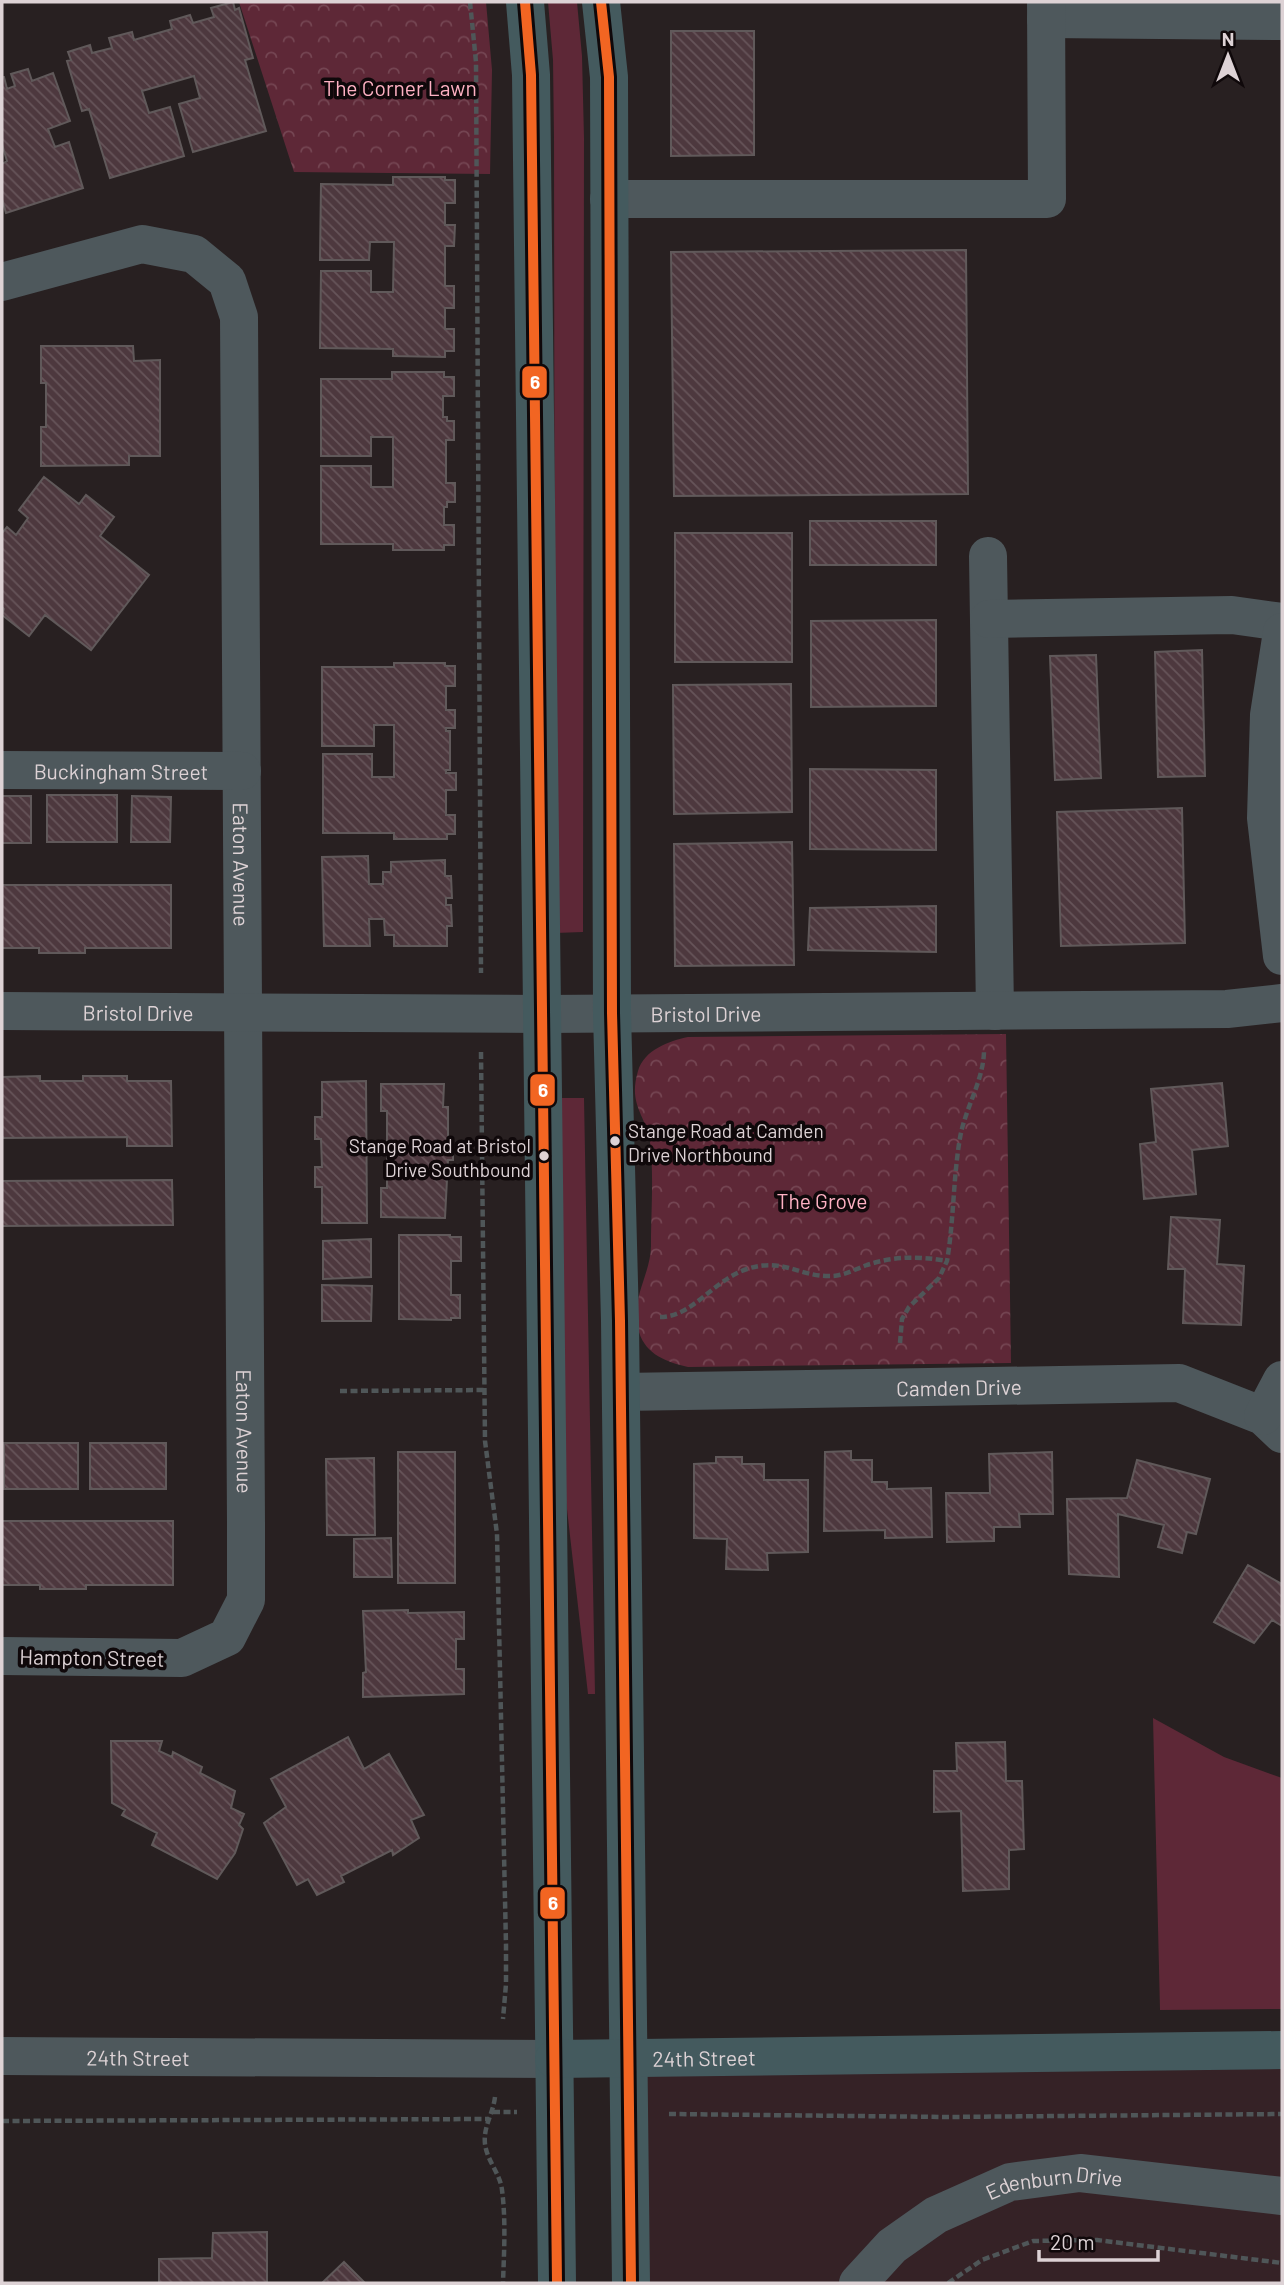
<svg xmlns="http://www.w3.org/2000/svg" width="1284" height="2285" font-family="Barlow,sans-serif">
<defs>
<pattern id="forest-crowns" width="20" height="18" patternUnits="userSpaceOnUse" patternTransform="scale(1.75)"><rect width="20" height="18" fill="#5e2837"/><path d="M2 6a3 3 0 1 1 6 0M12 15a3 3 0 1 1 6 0" fill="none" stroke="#754653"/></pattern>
<pattern id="building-back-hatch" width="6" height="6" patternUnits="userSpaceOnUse" patternTransform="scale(1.75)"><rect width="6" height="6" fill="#4d383e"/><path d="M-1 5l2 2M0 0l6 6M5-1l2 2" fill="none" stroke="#665459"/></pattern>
</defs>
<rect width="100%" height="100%" fill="#282021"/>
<path fill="#352226" d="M 1282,2050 L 1282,2283 L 631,2283 L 628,2059 Z"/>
<path fill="#5e2837" d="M 548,2 L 577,2 L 582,56 L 584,138 L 583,932 L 555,933 L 554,138 L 553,60 Z
M 555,1098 L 584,1098 L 595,1694 L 588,1694 L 563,1474 Z
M 1153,1718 L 1224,1757 L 1282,1778 L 1282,2009 L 1160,2010 Z"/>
<path fill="url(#forest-crowns)" d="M 239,2 L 486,2 L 492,70 L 490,174 L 294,172 Z
M 1006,1034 L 1011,1363 L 688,1367 C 667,1362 646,1355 639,1332 C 628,1302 652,1273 651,1244 C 651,1214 654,1171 650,1142 C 645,1113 628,1105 638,1071 C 644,1050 669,1041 688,1037 Z"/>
<path fill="url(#building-back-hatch)" stroke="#60595a" stroke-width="2" d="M 233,2 L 235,10 L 239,8 L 253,58 L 245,60 L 266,131 L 193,152 L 179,104 L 200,98 L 194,76 L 142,91 L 149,113 L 170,107 L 184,156 L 110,178 L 89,109 L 82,111 L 67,61 L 71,60 L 68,52 L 90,45 L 92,53 L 112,48 L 109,38 L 132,32 L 134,40 L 172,29 L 170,21 L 190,15 L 193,23 L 214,17 L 211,8 Z
M 671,31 L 754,31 L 754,155 L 671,156 Z
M 28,69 L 32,81 L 53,73 L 70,121 L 48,129 L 55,147 L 69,142 L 83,188 L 6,213 L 2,199 L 2,164 L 7,161 L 2,144 L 2,77 L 4,77 L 7,89 L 15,86 L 11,74 Z
M 393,177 L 445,177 L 445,180 L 455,180 L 455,203 L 445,203 L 445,225 L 455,225 L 454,246 L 445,246 L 445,286 L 454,286 L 454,308 L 445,308 L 445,329 L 454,329 L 454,351 L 445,351 L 445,357 L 393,356 L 393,349 L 320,348 L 321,271 L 371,271 L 371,292 L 393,292 L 394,242 L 370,242 L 369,260 L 320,260 L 321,184 L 393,185 Z
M 966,250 L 968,494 L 674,496 L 671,252 Z
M 41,346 L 133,346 L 134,361 L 160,360 L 160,456 L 129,456 L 129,465 L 41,466 L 41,427 L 46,427 L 46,383 L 41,383 Z
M 392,372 L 444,372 L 444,377 L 454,377 L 454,396 L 443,396 L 443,417 L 447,417 L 447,421 L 454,421 L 454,440 L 446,440 L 446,483 L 455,483 L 455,502 L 447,502 L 447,507 L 444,507 L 444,525 L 454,525 L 454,545 L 444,545 L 444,550 L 393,550 L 393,544 L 321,544 L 321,466 L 371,466 L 371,487 L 393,487 L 393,437 L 371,437 L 371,456 L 321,456 L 321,379 L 392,379 Z
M 44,477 L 79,504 L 86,495 L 114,517 L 100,536 L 149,575 L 91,650 L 45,615 L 29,636 L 2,615 L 4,609 L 2,607 L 2,533 L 7,527 L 16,535 L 28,518 L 19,510 Z
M 810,521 L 936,521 L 936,565 L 810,565 Z
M 675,533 L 792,533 L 792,662 L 675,662 Z
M 936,620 L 936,706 L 811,707 L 811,621 Z
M 1202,650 L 1205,776 L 1158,777 L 1155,652 Z
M 1096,655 L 1101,778 L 1055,780 L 1050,656 Z
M 394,663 L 445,663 L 445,666 L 455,666 L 455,686 L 446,686 L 446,710 L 455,710 L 455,728 L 446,728 L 446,731 L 450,731 L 450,770 L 446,770 L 446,773 L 456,773 L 456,790 L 446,790 L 446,815 L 455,815 L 455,834 L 447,834 L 447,839 L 394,839 L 394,833 L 323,833 L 323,754 L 372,754 L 372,777 L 394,777 L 394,725 L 374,725 L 374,746 L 322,746 L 322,667 L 394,667 Z
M 791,684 L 792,812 L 674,814 L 673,685 Z
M 810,769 L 936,770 L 936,850 L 810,849 Z
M 47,795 L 117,795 L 117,842 L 47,842 Z
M 2,796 L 31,796 L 31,843 L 2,843 Z
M 132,796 L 171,797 L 170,842 L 131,842 Z
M 1182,808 L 1185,943 L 1061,946 L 1057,812 Z
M 792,842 L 794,965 L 675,966 L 674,844 Z
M 368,856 L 369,884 L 383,884 L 383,872 L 391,872 L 391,862 L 445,860 L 445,876 L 451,876 L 452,898 L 446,898 L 446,905 L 451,905 L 452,926 L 447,926 L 447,946 L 394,946 L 394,935 L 385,935 L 384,919 L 369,919 L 370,946 L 324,946 L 322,857 Z
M 2,885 L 171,885 L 171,948 L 85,948 L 85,953 L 39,953 L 39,948 L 2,948 Z
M 936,906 L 936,952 L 808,950 L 810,908 Z
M 40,1076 L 40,1081 L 83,1081 L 83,1076 L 127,1076 L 127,1081 L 171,1081 L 172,1146 L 127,1146 L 127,1137 L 2,1138 L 2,1077 Z
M 366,1081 L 367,1223 L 322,1223 L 322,1187 L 315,1187 L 315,1167 L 322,1167 L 321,1139 L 315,1139 L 315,1117 L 322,1117 L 322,1082 Z
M 1222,1083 L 1228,1146 L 1192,1150 L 1196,1194 L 1144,1199 L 1140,1144 L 1156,1142 L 1151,1089 Z
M 381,1084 L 444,1084 L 443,1107 L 448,1107 L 448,1140 L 453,1140 L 453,1160 L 448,1160 L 445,1218 L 381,1217 L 381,1188 L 387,1188 L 387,1111 L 381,1111 Z
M 172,1180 L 173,1225 L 2,1226 L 2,1181 Z
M 1171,1217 L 1220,1220 L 1217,1264 L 1244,1266 L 1241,1325 L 1183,1323 L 1185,1269 L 1168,1269 Z
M 399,1235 L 450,1235 L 450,1237 L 461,1237 L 461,1261 L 451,1261 L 451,1295 L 460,1295 L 460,1318 L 451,1318 L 451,1320 L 399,1319 Z
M 371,1239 L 371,1277 L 323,1279 L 323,1241 Z
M 322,1285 L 372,1286 L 371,1321 L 322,1321 Z
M 4,1443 L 78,1443 L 78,1489 L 4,1489 Z
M 90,1443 L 166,1443 L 166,1489 L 90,1489 Z
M 851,1451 L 851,1460 L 872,1460 L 872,1482 L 887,1482 L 887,1489 L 931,1488 L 932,1537 L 885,1538 L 885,1530 L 824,1531 L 825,1452 Z
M 398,1452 L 455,1452 L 455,1583 L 398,1583 Z
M 1052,1452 L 1053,1514 L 1019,1514 L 1020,1527 L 994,1527 L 994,1541 L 947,1542 L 946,1493 L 990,1493 L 989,1454 Z
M 716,1457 L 742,1457 L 742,1464 L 764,1464 L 764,1480 L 808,1480 L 808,1552 L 767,1553 L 768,1570 L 726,1569 L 727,1539 L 694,1538 L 694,1464 L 716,1463 Z
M 374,1458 L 375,1535 L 327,1535 L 326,1459 Z
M 1137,1460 L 1210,1479 L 1196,1534 L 1187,1532 L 1182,1553 L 1158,1547 L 1164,1525 L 1118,1514 L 1119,1577 L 1069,1574 L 1067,1499 L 1127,1498 Z
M 2,1521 L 173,1521 L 173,1585 L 86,1585 L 86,1589 L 40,1589 L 40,1585 L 2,1585 Z
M 391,1538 L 392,1577 L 354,1577 L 354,1539 Z
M 1248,1565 L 1282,1584 L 1282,1626 L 1272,1620 L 1254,1643 L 1214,1622 Z
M 408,1610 L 408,1613 L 464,1612 L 464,1639 L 456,1639 L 456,1669 L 464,1669 L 464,1694 L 363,1697 L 363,1673 L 366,1672 L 363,1611 Z
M 348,1737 L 364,1769 L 389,1754 L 424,1815 L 411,1820 L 419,1838 L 393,1855 L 392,1850 L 341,1876 L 344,1882 L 317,1895 L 308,1879 L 297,1885 L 264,1823 L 286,1807 L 271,1779 Z
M 111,1741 L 162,1741 L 159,1751 L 172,1757 L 173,1752 L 202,1767 L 200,1773 L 235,1791 L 231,1808 L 244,1814 L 239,1825 L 243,1829 L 235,1853 L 217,1879 L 152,1845 L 157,1833 L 122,1815 L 125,1810 L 112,1803 Z
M 1005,1742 L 1006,1781 L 1022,1781 L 1024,1849 L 1009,1850 L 1009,1889 L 963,1891 L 961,1811 L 934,1812 L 934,1771 L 957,1771 L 956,1743 Z
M 267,2232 L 267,2283 L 159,2283 L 159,2259 L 212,2258 L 213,2233 Z
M 344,2262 L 365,2283 L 322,2283 Z"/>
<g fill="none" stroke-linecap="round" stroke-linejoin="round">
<path stroke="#4f5658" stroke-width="4.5" stroke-dasharray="7 3.5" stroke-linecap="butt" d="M 470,2 L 476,62 L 481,973
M 481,1052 L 485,1441 L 497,1534 L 506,1945 L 506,1984 L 503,2019
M 660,1317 C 693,1317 713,1280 747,1269 C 783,1257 799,1277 831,1276 C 843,1276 856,1269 867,1265 C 895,1256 918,1256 947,1261
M 900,1343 L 902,1319 L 909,1307 L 939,1278 L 947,1261 C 954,1220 953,1178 960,1138 C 965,1108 984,1080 984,1050
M 340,1391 L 484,1390
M 495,2097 C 493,2114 483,2127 485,2144 C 487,2161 500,2173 502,2190 C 506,2221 504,2252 503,2283
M 493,2112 L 517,2112
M 669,2114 L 946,2117 L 1282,2114
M 2,2121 L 489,2119
M 948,2283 L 982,2260 L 1033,2241 L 1097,2240 L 1282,2263"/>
<g stroke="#4e585c" stroke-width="38">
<path d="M 1046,19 L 1282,21"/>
<path d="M 609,199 L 1047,199 L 1046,2"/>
<path id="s1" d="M 2,282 L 142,244 L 194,254 L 227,281 L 239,317 L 246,1522 L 246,1600 L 227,1637 L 182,1658 L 2,1656"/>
<path d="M 988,556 L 995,1011"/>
<path d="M 989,619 L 1232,615 L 1282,622"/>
<path d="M 1282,632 L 1269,715 L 1266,818 L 1282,956"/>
<path id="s2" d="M 2,770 L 242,771"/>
<path id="s3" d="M 2,1011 L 542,1014 L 1227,1009 L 1282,1003"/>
<path id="s4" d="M 621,1392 L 1179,1383 L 1263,1416 L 1282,1434"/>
<path d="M 1263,1416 L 1282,1380"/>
<path id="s5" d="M 2,2056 L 554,2059"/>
<path id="s6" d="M 858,2283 L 892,2246 L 936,2215 L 1010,2182 L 1080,2173 L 1282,2196"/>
</g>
<g stroke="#445a5e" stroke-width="38">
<path d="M 525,2 L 531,75 L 557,2283"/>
<path d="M 601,2 L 609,77 L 612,1013 L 620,1321 L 631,2283"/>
<path id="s7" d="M 554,2059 L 1282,2050"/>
</g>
<defs>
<path id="bus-1" d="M 525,2 L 531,75 L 557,2283
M 601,2 L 609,77 L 612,1013 L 620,1321 L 631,2283"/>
</defs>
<use href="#bus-1" stroke="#0f080a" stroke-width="16"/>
<use href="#bus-1" stroke="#f26522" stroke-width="10"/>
</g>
<g fill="#ddd2d5" stroke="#0f080a" stroke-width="2.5">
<circle cx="615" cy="1141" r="6"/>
<circle cx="544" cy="1156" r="6"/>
</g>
<g text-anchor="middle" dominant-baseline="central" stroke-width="7" stroke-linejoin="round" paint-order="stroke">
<g font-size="19" fill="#ddd2d5" stroke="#0f080a" text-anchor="start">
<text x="628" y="1130">Stange Road at Camden<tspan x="628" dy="24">Drive Northbound</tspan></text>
<text x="531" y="1145" text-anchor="end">Stange Road at Bristol<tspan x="531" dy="24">Drive Southbound</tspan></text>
</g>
<g font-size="21" fill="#feb1c3" stroke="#0f080a">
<text x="400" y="87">The Corner Lawn</text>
<text x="822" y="1200">The Grove</text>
</g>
<g font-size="21" fill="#ddd2d5" stroke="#0f080a">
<text stroke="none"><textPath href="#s2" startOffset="119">Buckingham Street</textPath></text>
<text stroke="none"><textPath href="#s1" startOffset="826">Eaton Avenue</textPath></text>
<text stroke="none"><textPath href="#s3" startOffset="136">Bristol Drive</textPath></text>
<text stroke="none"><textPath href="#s3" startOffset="704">Bristol Drive</textPath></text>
<text stroke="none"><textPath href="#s4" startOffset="338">Camden Drive</textPath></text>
<text stroke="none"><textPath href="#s1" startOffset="1393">Eaton Avenue</textPath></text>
<text transform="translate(92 1657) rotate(1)">Hampton Street</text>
<text stroke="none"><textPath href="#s5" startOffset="136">24th Street</textPath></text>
<text stroke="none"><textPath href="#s7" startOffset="150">24th Street</textPath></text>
<text stroke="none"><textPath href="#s6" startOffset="229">Edenburn Drive</textPath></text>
</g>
</g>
<g stroke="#0f080a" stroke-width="2.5">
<rect x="521" y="365" width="27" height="34" rx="7" fill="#f26522"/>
<rect x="529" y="1073" width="27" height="34" rx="7" fill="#f26522"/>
<rect x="539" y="1886" width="27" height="34" rx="7" fill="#f26522"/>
</g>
<g font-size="19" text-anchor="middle" font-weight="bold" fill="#fff">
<text x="535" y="389">6</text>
<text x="543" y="1097">6</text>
<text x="553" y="1910">6</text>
</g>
<rect width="1284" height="2285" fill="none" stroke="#ddd2d5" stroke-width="7"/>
<g transform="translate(1228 56)" stroke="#0f080a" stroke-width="5" paint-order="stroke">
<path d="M0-5L12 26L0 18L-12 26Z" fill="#ddd2d5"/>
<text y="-10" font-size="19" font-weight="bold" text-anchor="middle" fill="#ddd2d5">N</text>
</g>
<path d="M1039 2250v10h119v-10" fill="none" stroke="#ddd2d5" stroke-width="3.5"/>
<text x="1050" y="2250" font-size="21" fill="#ddd2d5" stroke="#0f080a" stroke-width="5" paint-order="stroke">20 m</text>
</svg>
